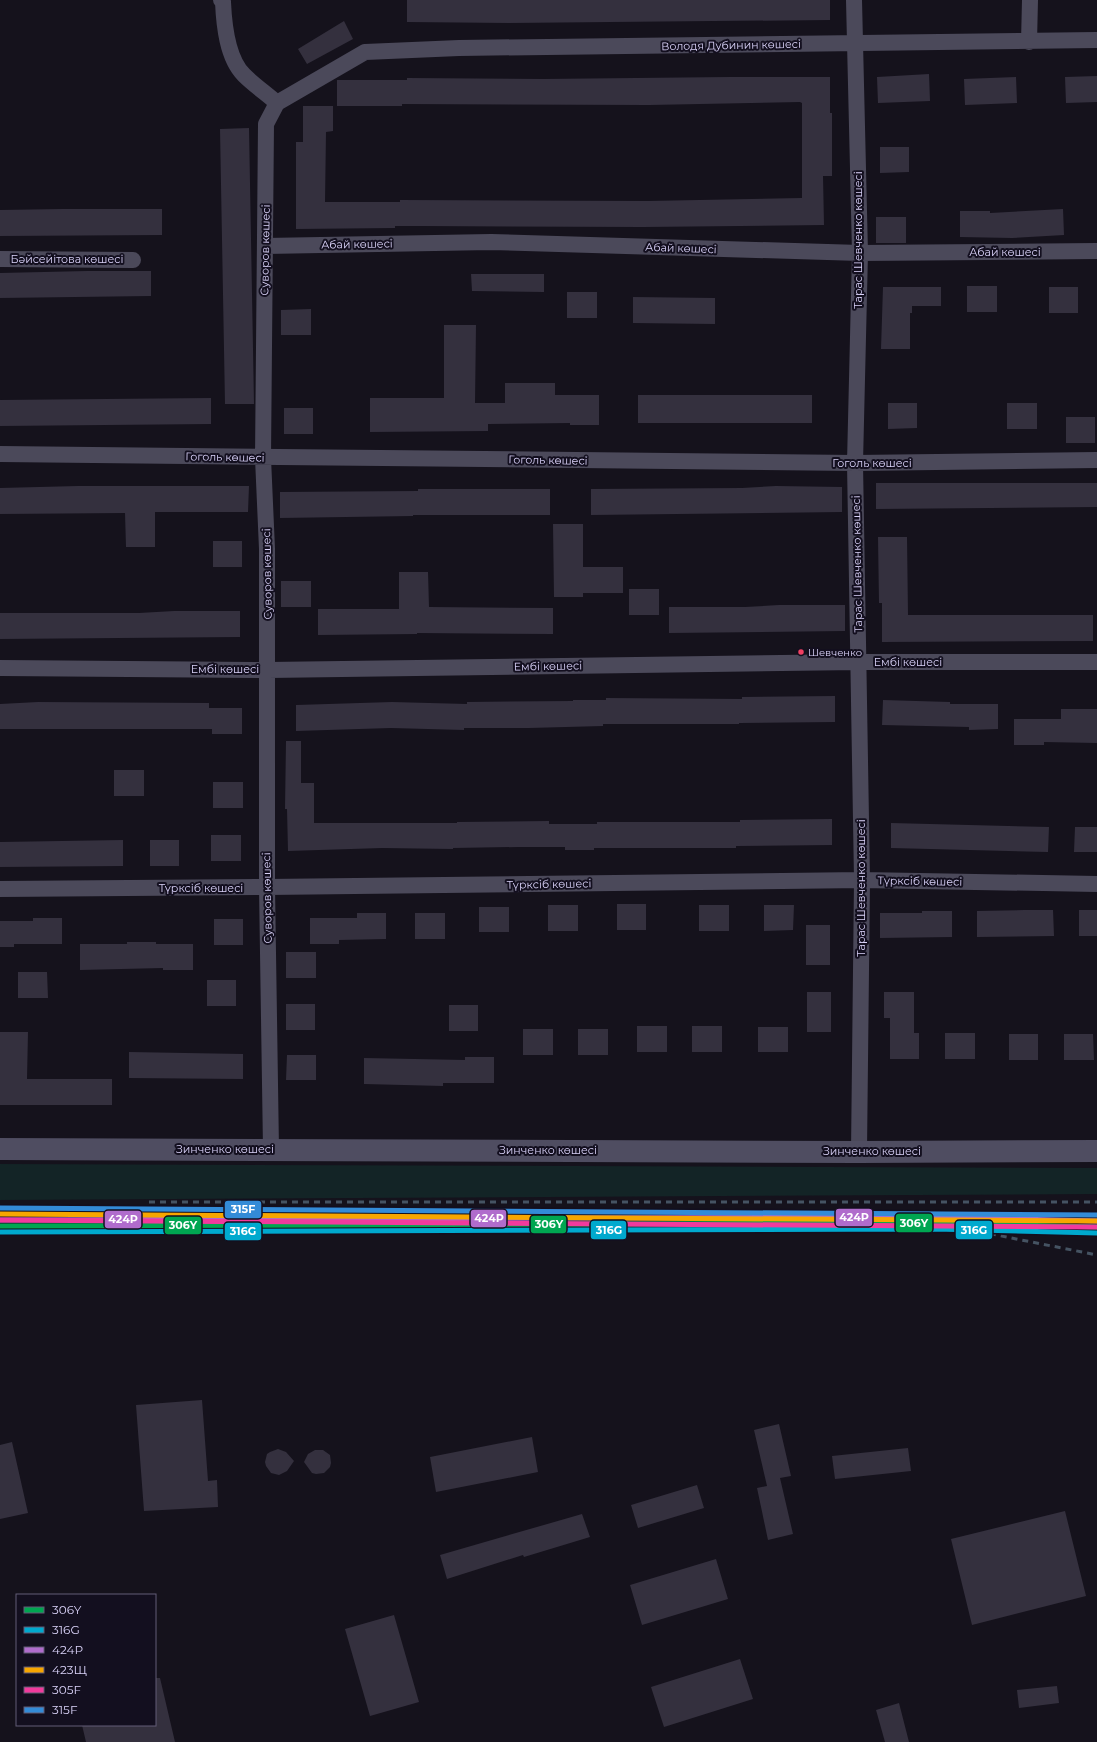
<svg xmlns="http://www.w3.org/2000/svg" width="1097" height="1742" font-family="Montserrat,sans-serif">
<rect width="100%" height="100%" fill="#15121c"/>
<path fill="#132426" d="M 0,1164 L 1097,1168 L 1097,1194 L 0,1200 Z"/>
<path fill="#34303e" d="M 407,0 L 830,0 L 830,20 L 509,23 L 407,22 Z
M 344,21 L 353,39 L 307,64 L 298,49 Z
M 929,74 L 930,101 L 878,103 L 877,77 Z
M 1097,76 L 1097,102 L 1066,103 L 1065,77 Z
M 729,77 L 830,77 L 830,113 L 832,113 L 832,176 L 823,176 L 824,225 L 643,227 L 421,226 L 395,226 L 395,228 L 296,229 L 296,142 L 303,142 L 303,106 L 333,106 L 333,131 L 326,132 L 325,202 L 400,202 L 400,200 L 648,201 L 802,198 L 802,103 L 800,102 L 649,105 L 402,104 L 402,106 L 337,106 L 337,80 L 407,80 L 407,78 L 543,79 Z
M 1016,77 L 1017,103 L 965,105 L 964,79 Z
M 249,128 L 254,404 L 225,404 L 220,129 Z
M 880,147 L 909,147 L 909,172 L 880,173 Z
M 62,209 L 162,209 L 162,235 L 0,236 L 0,210 Z
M 1063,209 L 1064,235 L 1012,238 L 960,237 L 960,211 L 990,211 L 990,213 Z
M 876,217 L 906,217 L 906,243 L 876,243 Z
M 87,271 L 151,271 L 151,296 L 0,298 L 0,273 Z
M 471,274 L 544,274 L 544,292 L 472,291 Z
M 967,286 L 997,286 L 997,312 L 967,312 Z
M 883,287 L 941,287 L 941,306 L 912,306 L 912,313 L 910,313 L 910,349 L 881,349 Z
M 1049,287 L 1078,287 L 1078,313 L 1049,313 Z
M 567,292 L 597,292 L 597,318 L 567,318 Z
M 633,297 L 715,298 L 715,324 L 633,323 Z
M 311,309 L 311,335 L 281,335 L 281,310 Z
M 444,325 L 476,325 L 475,403 L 505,403 L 505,383 L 555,383 L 555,395 L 599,395 L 599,425 L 570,425 L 570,423 L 488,424 L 488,431 L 370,432 L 370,398 L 444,398 Z
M 638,395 L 812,395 L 812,423 L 638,423 Z
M 211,398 L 211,424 L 0,426 L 0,400 Z
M 888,403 L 917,403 L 917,428 L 888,429 Z
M 1007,403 L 1037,403 L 1037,429 L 1007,429 Z
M 284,408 L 313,408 L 313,434 L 284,434 Z
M 1066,417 L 1095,417 L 1095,443 L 1066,443 Z
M 876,483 L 1097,483 L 1097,507 L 876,509 Z
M 78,486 L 249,486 L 248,512 L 155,512 L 155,547 L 126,547 L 125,513 L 0,514 L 0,488 Z
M 776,486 L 842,487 L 842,512 L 591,515 L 591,489 L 742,488 Z
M 418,489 L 550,489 L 550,515 L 413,515 L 413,516 L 280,518 L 280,492 L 418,491 Z
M 553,524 L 583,524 L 583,567 L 623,567 L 623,593 L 583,593 L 583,597 L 554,597 Z
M 878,537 L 907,537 L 908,615 L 1093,615 L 1093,641 L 882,642 L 882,603 L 879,603 Z
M 213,541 L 242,541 L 242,567 L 213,567 Z
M 399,572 L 428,572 L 429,607 L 553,608 L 553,634 L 417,633 L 417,634 L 318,635 L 318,609 L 399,609 Z
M 281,581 L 311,581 L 311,607 L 281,607 Z
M 629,589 L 659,589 L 659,615 L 629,615 Z
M 779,605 L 845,605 L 845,631 L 669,633 L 669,607 L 745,607 Z
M 174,611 L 240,611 L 240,637 L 0,639 L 0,613 L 139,613 Z
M 835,696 L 835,722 L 739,723 L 739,724 L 603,724 L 603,726 L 529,728 L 464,728 L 464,730 L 391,728 L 296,731 L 296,705 L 392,702 L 467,704 L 467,702 L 573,701 L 573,700 L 606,700 L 606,698 L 742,699 L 742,697 Z
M 883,700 L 950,702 L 950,704 L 998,704 L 998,729 L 969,730 L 969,727 L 882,725 Z
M 38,702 L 209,703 L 209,708 L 242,708 L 242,734 L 212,734 L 212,729 L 0,729 L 0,704 Z
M 1061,709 L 1097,709 L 1097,743 L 1044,742 L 1044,745 L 1014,745 L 1014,719 L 1061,719 Z
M 286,741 L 301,741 L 301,783 L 314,783 L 314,823 L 457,823 L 457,822 L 549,821 L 549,824 L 597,824 L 597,822 L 740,822 L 740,820 L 832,819 L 832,845 L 736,846 L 736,848 L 594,848 L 594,850 L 565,850 L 565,847 L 518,847 L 453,848 L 453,849 L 382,848 L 288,851 L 287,809 L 285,809 Z
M 114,770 L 144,770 L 144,796 L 114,796 Z
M 213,782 L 243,782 L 243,808 L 213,808 Z
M 891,823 L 1049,827 L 1048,852 L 891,848 Z
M 1075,827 L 1097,827 L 1097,852 L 1074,852 Z
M 211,835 L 241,835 L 241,861 L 211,861 Z
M 123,840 L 123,866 L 0,867 L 0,842 Z
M 150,840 L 179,840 L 179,866 L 150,866 Z
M 617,904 L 646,904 L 646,930 L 617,930 Z
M 548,905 L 578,905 L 578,931 L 548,931 Z
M 699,905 L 729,905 L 729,931 L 699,931 Z
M 764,905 L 794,905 L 793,930 L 764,931 Z
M 479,907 L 509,907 L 509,932 L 479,932 Z
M 1024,910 L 1053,910 L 1054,936 L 977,937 L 977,911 Z
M 1079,910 L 1097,910 L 1097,936 L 1079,936 Z
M 922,911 L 952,911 L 952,937 L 880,938 L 880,913 L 922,913 Z
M 357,913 L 386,913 L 386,939 L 339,940 L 339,944 L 310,944 L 310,918 L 357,918 Z
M 415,913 L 445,913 L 445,939 L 415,939 Z
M 33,918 L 62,918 L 62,944 L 14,944 L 14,947 L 0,947 L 0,921 L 33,921 Z
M 214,919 L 243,919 L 243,945 L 214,945 Z
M 806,925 L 830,925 L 830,965 L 806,965 Z
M 127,942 L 156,942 L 156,944 L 193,944 L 193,970 L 163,970 L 163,968 L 80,970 L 80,944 L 127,944 Z
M 286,952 L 316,952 L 316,978 L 286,978 Z
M 18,972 L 47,972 L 48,998 L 18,998 Z
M 207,980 L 236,980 L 236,1006 L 207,1006 Z
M 807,992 L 831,992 L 831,1032 L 807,1032 Z
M 884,992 L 914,992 L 914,1033 L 919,1033 L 919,1059 L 890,1059 L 890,1018 L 884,1018 Z
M 286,1004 L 315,1004 L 315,1030 L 286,1030 Z
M 449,1005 L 478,1005 L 478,1031 L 449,1031 Z
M 637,1026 L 667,1026 L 667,1052 L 637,1052 Z
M 692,1026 L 722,1026 L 722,1052 L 692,1052 Z
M 758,1027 L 788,1027 L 788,1052 L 758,1052 Z
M 523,1029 L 553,1029 L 553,1055 L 523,1055 Z
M 578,1029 L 608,1029 L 608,1055 L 578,1055 Z
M 0,1032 L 28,1032 L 27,1079 L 112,1079 L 112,1105 L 0,1105 Z
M 945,1033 L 975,1033 L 975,1059 L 945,1059 Z
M 1009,1034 L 1038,1034 L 1038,1060 L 1009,1060 Z
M 1064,1034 L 1093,1034 L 1094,1060 L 1064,1060 Z
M 129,1052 L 243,1054 L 243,1079 L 129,1078 Z
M 287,1055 L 316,1055 L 316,1080 L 286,1080 Z
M 465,1057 L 494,1057 L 494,1083 L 443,1083 L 443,1086 L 364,1084 L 364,1058 L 465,1060 Z
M 202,1400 L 208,1481 L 217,1480 L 218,1507 L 144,1511 L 136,1405 Z
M 779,1424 L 791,1476 L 780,1478 L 793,1534 L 768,1540 L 757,1488 L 767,1486 L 754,1430 Z
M 532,1437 L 538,1472 L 436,1492 L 430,1457 Z
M 12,1442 L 28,1513 L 0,1519 L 0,1445 Z
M 908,1448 L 911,1471 L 835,1479 L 832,1456 Z
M 278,1449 L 286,1452 L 294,1461 L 287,1471 L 279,1475 L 271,1473 L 266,1466 L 265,1462 L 267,1454 L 270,1452 Z
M 315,1450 L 323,1450 L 330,1455 L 331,1463 L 330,1467 L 324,1473 L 316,1474 L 312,1473 L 304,1462 L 308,1454 Z
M 697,1485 L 704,1508 L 638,1528 L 631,1505 Z
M 1065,1511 L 1086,1596 L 972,1625 L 951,1539 Z
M 582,1514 L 590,1537 L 524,1557 L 523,1555 L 447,1579 L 440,1555 Z
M 716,1559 L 728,1599 L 642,1625 L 630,1585 Z
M 394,1615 L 419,1702 L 370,1716 L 345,1629 Z
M 740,1659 L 753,1699 L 664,1727 L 651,1687 Z
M 155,1678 L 160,1678 L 175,1742 L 86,1742 L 82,1725 L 155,1725 Z
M 1057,1686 L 1059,1703 L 1019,1708 L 1017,1690 Z
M 899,1703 L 909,1742 L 885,1742 L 876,1710 Z"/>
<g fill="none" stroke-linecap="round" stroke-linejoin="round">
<path stroke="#4b495a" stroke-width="16" d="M 221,0 L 223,2 C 224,25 227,58 244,75 C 254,85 267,94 277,103
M 854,0 L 860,253 L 855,463 L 862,880 L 859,1152
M 1029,42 L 1030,0
M 265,246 L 491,242 L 860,253 L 1097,251
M 0,259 L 133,260
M 0,454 L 855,463 L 1097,460
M 0,668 L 268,670 L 858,662 L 1097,662
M 0,889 L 267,887 L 862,880 L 1097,884
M 271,1149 L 267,887 L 267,549 L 263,458 L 266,124 L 277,103 L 365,52 L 459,48 L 1097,40"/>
<path stroke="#4f4d61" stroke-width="22" d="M 0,1149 L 859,1152 L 1097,1151"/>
<path stroke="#455362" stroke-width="3" stroke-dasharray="6 5" stroke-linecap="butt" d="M 149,1202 L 1097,1202
M 936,1223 L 1097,1255"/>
<defs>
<path id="rail-1" d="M 0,1226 L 936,1223 L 1097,1227"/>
<path id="rail-2" d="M 0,1232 L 936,1229 L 1097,1233"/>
<path id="rail-3" d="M 0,1220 L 936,1217 L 1097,1221"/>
<path id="rail-4" d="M 0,1214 L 1097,1221"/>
<path id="rail-5" d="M 0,1220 L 1097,1227"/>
<path id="rail-6" d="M 0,1208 L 1097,1215"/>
</defs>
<use href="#rail-1" stroke="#130f1f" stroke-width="8"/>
<use href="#rail-2" stroke="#130f1f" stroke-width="8"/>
<use href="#rail-3" stroke="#130f1f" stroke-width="8"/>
<use href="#rail-4" stroke="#130f1f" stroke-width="8"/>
<use href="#rail-5" stroke="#130f1f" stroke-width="8"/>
<use href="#rail-6" stroke="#130f1f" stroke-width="8"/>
<use href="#rail-1" stroke="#00a651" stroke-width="5"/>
<use href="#rail-2" stroke="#00a9ce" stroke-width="5"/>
<use href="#rail-3" stroke="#b06ccc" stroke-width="5"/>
<use href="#rail-4" stroke="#f7a600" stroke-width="5"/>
<use href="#rail-5" stroke="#f13a9d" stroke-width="5"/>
<use href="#rail-6" stroke="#338bd7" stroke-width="5"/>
</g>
<circle fill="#f24062" stroke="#130f1f" stroke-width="1.5" cx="801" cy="652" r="3.5"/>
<g text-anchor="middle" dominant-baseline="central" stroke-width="4" stroke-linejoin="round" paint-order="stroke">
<g font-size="10" fill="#dad3f9" stroke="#130f1f" text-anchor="start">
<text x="808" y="652">Шевченко</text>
</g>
<g font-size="11" fill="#dad3f9" stroke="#130f1f">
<text transform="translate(731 45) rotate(-1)">Володя Дубинин көшесі</text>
<text transform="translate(858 240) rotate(-90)">Тарас Шевченко көшесі</text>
<text transform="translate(357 244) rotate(-1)">Абай көшесі</text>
<text transform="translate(681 248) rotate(2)">Абай көшесі</text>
<text transform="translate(265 250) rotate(-89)">Суворов көшесі</text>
<text x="1005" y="252">Абай көшесі</text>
<text x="67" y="259">Бәйсейітова көшесі</text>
<text transform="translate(225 457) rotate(1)">Гоголь көшесі</text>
<text transform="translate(548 460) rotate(1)">Гоголь көшесі</text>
<text x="872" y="463">Гоголь көшесі</text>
<text transform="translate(857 564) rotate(-91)">Тарас Шевченко көшесі</text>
<text transform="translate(267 574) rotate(-91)">Суворов көшесі</text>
<text x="908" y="662">Ембі көшесі</text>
<text transform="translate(548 666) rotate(-1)">Ембі көшесі</text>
<text x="225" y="669">Ембі көшесі</text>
<text transform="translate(920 881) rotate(1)">Түрксіб көшесі</text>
<text transform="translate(549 884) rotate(-1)">Түрксіб көшесі</text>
<text x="201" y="888">Түрксіб көшесі</text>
<text transform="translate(861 888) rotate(-90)">Тарас Шевченко көшесі</text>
<text transform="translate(267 898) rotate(-91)">Суворов көшесі</text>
<text x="225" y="1149">Зинченко көшесі</text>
<text x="548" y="1150">Зинченко көшесі</text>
<text x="872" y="1151">Зинченко көшесі</text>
</g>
</g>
<g stroke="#130f1f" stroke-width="1.5">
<rect x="224" y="1200" width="38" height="19" rx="4" fill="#338bd7"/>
<rect x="835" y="1208" width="38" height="19" rx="4" fill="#b06ccc"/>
<rect x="470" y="1209" width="37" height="19" rx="4" fill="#b06ccc"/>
<rect x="104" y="1210" width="38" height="19" rx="4" fill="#b06ccc"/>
<rect x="895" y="1213" width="38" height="20" rx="4" fill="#00a651"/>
<rect x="530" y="1215" width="37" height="19" rx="4" fill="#00a651"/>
<rect x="164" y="1216" width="38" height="19" rx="4" fill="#00a651"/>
<rect x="955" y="1220" width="38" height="20" rx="4" fill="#00a9ce"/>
<rect x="590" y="1220" width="37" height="20" rx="4" fill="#00a9ce"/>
<rect x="224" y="1222" width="38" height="19" rx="4" fill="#00a9ce"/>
</g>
<g font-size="11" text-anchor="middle" font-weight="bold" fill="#fff">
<text x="243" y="1213">315F</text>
<text x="854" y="1221">424Р</text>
<text x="489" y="1222">424Р</text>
<text x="123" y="1223">424Р</text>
<text x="914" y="1227">306Y</text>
<text x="549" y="1228">306Y</text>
<text x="183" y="1229">306Y</text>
<text x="974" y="1234">316G</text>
<text x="609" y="1234">316G</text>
<text x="243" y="1235">316G</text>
</g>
<rect x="16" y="1594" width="140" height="132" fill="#130f1f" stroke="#635d76"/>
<rect x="24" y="1607" width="20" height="6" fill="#00a651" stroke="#635d76"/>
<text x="52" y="1614" font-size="12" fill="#dad3f9">306Y</text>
<rect x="24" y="1627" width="20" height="6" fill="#00a9ce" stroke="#635d76"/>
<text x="52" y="1634" font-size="12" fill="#dad3f9">316G</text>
<rect x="24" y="1647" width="20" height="6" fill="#b06ccc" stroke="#635d76"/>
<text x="52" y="1654" font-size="12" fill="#dad3f9">424Р</text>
<rect x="24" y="1667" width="20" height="6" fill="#f7a600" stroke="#635d76"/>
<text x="52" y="1674" font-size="12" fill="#dad3f9">423Щ</text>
<rect x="24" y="1687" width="20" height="6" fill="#f13a9d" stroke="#635d76"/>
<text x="52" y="1694" font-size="12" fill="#dad3f9">305F</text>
<rect x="24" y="1707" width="20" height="6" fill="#338bd7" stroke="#635d76"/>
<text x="52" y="1714" font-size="12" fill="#dad3f9">315F</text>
</svg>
